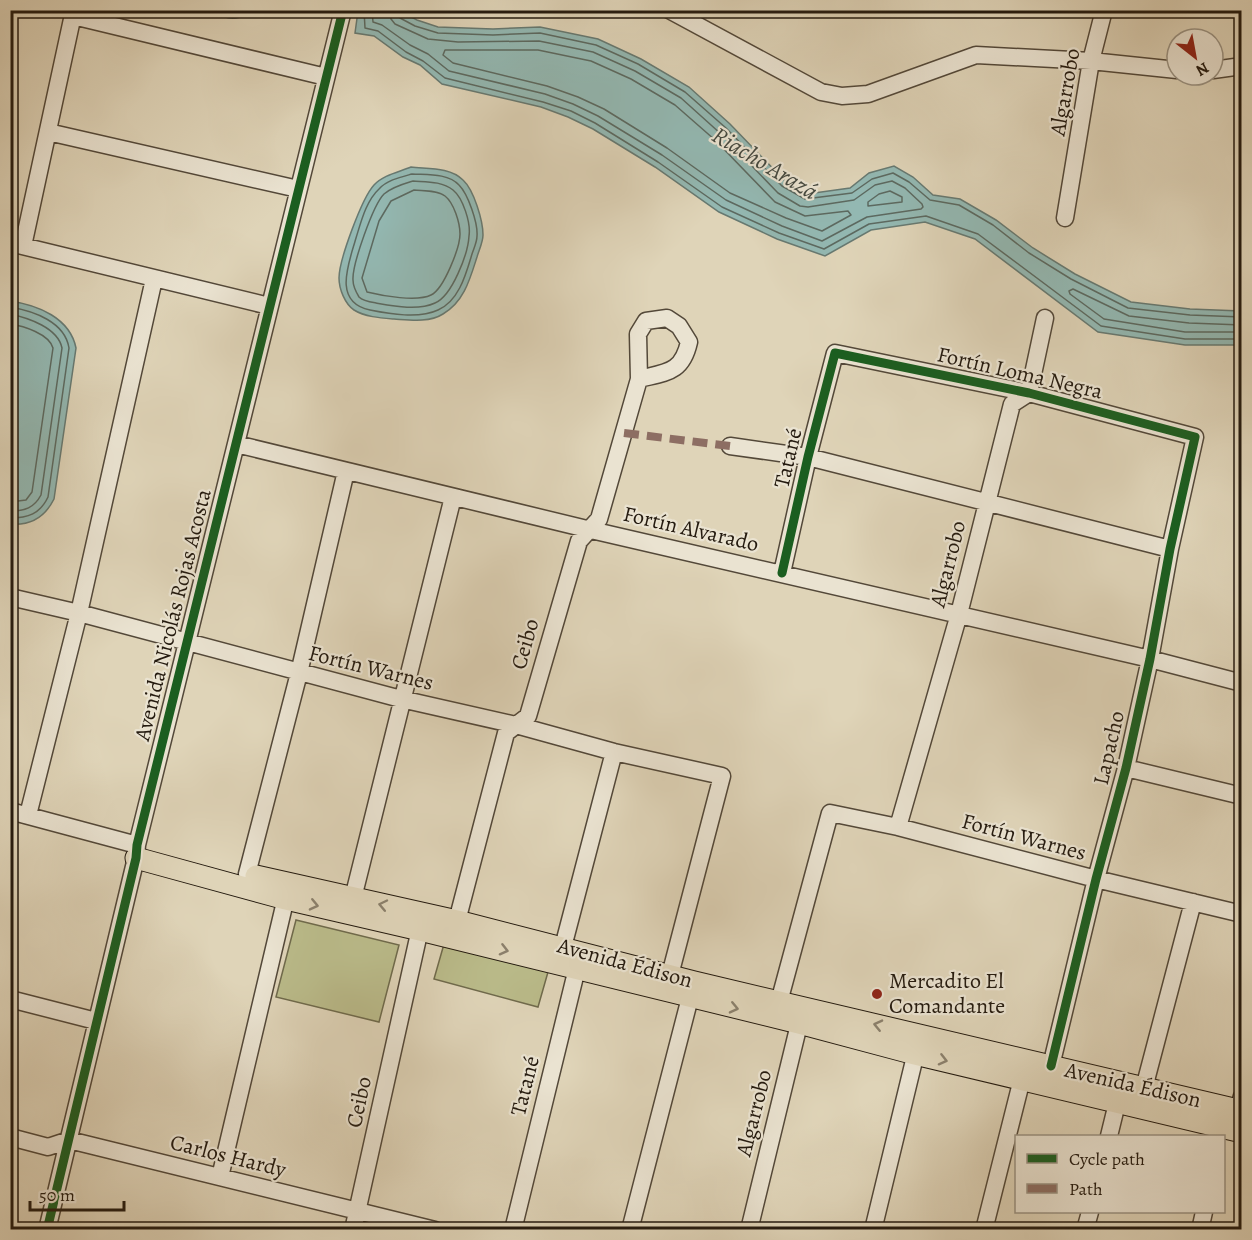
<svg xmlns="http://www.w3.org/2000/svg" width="1252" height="1240" font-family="Alegreya,serif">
<rect width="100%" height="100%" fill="#dfd4b8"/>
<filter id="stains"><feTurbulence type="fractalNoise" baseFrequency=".00333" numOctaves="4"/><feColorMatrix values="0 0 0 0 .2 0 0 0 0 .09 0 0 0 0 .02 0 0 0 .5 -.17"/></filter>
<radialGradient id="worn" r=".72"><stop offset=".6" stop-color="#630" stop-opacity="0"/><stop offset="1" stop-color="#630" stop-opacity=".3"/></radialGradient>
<path fill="#babb8a" stroke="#6f6a4c" stroke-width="1.5" d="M 296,920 L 399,945 L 379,1022 L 276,997 Z
M 444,944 L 548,972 L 538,1007 L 434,979 Z"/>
<path fill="#93b8b2" stroke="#677971" stroke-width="1.5" d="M 398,10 L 417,20 L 438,27 L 493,29 L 540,27 L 598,39 L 641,59 L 689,87 L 730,124 L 786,182 L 807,194 L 850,188 L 869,173 L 894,166 L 913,177 L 933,195 L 960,199 L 996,220 L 1033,248 L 1075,274 L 1131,302 L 1190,309 L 1241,311 L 1241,345 L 1185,345 L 1098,332 L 975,239 L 925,222 L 871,230 L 825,256 L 777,239 L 719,212 L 655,167 L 593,129 L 568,117 L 541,107 L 442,84 L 420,65 L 403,57 L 374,36 L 355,33 L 358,11 Z
M 213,11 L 261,11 C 241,17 231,24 213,11 Z
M 411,167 C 428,169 450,167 463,180 C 474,190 483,221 483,235 C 483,242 479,250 477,257 C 470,279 464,302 443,314 C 429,323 409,320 394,319 C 381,318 365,317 354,310 C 345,304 339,289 339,278 C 339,260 362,198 374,185 C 383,175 399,172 411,167 Z
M 10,301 C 38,305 70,318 76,348 L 54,499 C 45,517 31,526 10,524 Z"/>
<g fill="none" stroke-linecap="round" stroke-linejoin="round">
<path stroke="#5c6960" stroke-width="1.5" d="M 364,10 L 365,28 L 378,31 L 406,52 L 423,61 L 445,78 L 543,102 L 571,111 L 595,123 L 658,162 L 722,207 L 779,233 L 824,249 L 869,224 L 926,216 L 978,234 L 1101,326 L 1185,339 L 1242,339
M 372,10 L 373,22 L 382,25 L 410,45 L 428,54 L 449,71 L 545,94 L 573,104 L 598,116 L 662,155 L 726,200 L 782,226 L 822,241 L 867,217 L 921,209 L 923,207 L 922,204 L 905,188 L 892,181 L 875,185 L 854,200 L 808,207 L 800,206 L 778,193 L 721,134 L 681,98 L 635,71 L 593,52 L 539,41 L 458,42 L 428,39 L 395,24 L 391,19 L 389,10
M 397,10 L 400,18 L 415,26 L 438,33 L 493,35 L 540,33 L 596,45 L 638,64 L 685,92 L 726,128 L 782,186 L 805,199 L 852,193 L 872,179 L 893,173 L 909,182 L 930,200 L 959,205 L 993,225 L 1029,253 L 1071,279 L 1128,308 L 1190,315 L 1242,317
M 445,50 L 538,50 L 591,61 L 631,79 L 675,105 L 715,140 L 775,202 L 805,216 L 848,211 L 851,215 L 822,231 L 786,218 L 730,193 L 667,148 L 604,109 L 578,97 L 547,86 L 453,63 L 443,55 Z
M 412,174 C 427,175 448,173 459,185 C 468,194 478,223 477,236 C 477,242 474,248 472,254 C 466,274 459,301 438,310 C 419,319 390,314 370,310 C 332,302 349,263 356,238 C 361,222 366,201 379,189 C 387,180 401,177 412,174 Z
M 413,181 C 426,182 442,181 453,190 C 463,198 471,223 469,236 C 468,254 452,296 435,303 C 418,311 393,306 376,303 C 370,302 363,301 359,297 C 356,292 353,285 353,280 C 352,265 373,205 384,194 C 392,187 403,184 413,181 Z
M 414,190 C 424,191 437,190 445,196 C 454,203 460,223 460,234 C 460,247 444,289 431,295 C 417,302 383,296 367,292 L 362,278 L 379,221 L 391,201 Z
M 890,191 L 902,197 L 902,202 L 868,206 L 868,202 L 879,194 Z
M 10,307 C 34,311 65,322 69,348 L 48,497 C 40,514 28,518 10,518
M 10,314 C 29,318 58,328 62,348 L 41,495 C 34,508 25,511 10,511
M 10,324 C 24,326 49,334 53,348 L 32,492 L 26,500 L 10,502
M 1242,325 L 1189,323 L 1129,316 L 1073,289 L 1069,291 L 1070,294 L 1104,319 L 1185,332 L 1242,332"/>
<defs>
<path id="minor" d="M 669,10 L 821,92 L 842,96 L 868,94 L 976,55 L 1091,61 L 1177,70
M 1239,10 L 1242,11
M 73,16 L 326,77
M 1213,70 L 1242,66
M 48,132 L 298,189
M 1065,218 L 1091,61 L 1104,10
M 10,243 L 269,306
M 23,246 L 74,10
M 236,444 L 591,530 L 1150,659 L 1242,683
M 730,446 L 808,457 L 1170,549
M 782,573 L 808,457 L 835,353 L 1029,393 L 1195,437 L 1170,549 L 1150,659 L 1126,768 L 1096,879 L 1051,1066
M 10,597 L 79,613 L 401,699 L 516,725 L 614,752 L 722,776 L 670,975
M 1126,768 L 1242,796
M 10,811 L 137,845
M 28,815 L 79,613 L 154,279
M 898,827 L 959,614 L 1012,404 L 1029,393 L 1045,318
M 247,874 L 299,673 L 346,471
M 353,898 L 453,497
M 457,921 L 506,733 L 528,716 L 579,541 L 599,519 L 639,379 L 638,334 L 646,321 L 667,318 L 679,326 L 689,342 C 682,373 667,372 639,379
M 563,947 L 614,752
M 10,999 L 96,1021
M 779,1002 L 830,813 L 898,827 L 1096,879 L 1242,914
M 1144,1088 L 1193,902
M 1231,1120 L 1238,1110 L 1242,1096
M 1109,1136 L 1120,1091
M 10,1137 L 48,1147 L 69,1140 L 435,1230
M 220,1177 L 288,889
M 47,1230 L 136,858 L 137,845 L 343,10
M 353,1230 L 422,920
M 513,1230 L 580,956
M 630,1230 L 693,986
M 749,1230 L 802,1012
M 873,1230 L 918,1044
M 984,1230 L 1025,1067
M 1085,1230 L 1090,1212
M 1200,1230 L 1204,1212"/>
<path id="major" d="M 136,858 L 286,899 L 420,930 L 799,1023 L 915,1054 L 1242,1132
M 256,876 L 457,921 L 694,982 L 1242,1111"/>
</defs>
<use href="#minor" stroke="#534839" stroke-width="19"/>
<use href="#major" stroke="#241a0f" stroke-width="23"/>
<use href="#minor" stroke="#eae3d1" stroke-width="16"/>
<use href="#major" stroke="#dfd4b8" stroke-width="21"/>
<path stroke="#8d6e63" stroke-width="8" stroke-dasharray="15 8" stroke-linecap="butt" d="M 624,433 L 730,446"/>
<defs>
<path id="cycleway" d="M 782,573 L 808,457 L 835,353 L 1029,393 L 1195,437 L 1170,549 L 1150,659 L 1126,768 L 1096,879 L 1051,1066
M 47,1230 L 136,858 L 137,845 L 343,10"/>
</defs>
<use href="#cycleway" stroke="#eae3d1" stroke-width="13"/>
<use href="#cycleway" stroke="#1b5e20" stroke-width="9"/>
</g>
<defs><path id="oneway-chevron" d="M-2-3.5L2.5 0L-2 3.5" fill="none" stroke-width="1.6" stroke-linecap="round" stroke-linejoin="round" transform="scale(1.5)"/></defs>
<g stroke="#8b806c">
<use href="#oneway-chevron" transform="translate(314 905) rotate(13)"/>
<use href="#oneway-chevron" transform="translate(383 905) rotate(-168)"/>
<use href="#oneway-chevron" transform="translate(504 950) rotate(14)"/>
<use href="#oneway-chevron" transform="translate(734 1008) rotate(13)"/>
<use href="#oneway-chevron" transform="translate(878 1025) rotate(-167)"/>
<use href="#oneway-chevron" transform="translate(943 1060) rotate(14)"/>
</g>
<circle fill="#8f2418" stroke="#eae3d1" stroke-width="2" cx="877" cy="994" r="6"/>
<g text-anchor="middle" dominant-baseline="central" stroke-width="4.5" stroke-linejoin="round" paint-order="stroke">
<g font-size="22" fill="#241a0f" stroke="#eae3d1">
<text transform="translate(1065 92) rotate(-80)">Algarrobo</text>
<text transform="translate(1020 373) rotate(13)">Fortín Loma Negra</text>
<text transform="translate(788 458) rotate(-77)">Tatané</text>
<text transform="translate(691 529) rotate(13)">Fortín Alvarado</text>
<text transform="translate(948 564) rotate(-76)">Algarrobo</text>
<text transform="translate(173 615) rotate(-76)">Avenida Nicolás Rojas Acosta</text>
<text transform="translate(525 644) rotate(-74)">Ceibo</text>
<text transform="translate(371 668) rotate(14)">Fortín Warnes</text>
<text transform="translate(1109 748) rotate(-77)">Lapacho</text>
<text transform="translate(1024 837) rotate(15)">Fortín Warnes</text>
<text transform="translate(625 963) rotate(15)">Avenida Édison</text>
<text transform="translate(1133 1085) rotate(13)">Avenida Édison</text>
<text transform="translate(525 1086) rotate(-76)">Tatané</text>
<text transform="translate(359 1102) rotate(-78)">Ceibo</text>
<text transform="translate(754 1113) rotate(-76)">Algarrobo</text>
<text transform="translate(228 1156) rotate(14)">Carlos Hardy</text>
</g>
<g font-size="22" fill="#241a0f" stroke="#eae3d1" text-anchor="start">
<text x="889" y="981">Mercadito El<tspan x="889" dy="25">Comandante</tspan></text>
</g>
<g font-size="24" font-style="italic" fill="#454940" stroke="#eae3d1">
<text transform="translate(765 163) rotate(31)">Riacho Arazá</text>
</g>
</g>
<rect width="1252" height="1240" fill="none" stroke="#dfd4b8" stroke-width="36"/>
<rect x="12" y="12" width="1228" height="1216" fill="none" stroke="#241a0f" stroke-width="3"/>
<rect x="18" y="18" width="1216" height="1204" fill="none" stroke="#241a0f" stroke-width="1.5"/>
<rect x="1015" y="1135" width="210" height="78" fill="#eae3d1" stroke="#9b9383" stroke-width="1.5"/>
<rect x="1027" y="1154" width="30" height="9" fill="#1b5e20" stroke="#9b9383" stroke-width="1.5"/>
<text x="1069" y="1165" font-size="18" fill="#241a0f">Cycle path</text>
<rect x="1027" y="1184" width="30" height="9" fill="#8d6e63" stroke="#9b9383" stroke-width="1.5"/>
<text x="1069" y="1195" font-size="18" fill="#241a0f">Path</text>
<g transform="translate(1195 57) rotate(149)"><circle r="28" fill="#eae3d1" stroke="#9b9383" stroke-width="1.5"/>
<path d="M0-4.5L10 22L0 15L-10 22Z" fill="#8f2418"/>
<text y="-9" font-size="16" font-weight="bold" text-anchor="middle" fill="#241a0f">N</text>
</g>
<path d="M30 1201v9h94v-9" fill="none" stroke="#241a0f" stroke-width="3"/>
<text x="39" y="1201" font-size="18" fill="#241a0f" stroke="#eae3d1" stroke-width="4.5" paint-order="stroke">50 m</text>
<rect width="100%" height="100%" filter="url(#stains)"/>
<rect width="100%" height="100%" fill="url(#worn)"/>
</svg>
